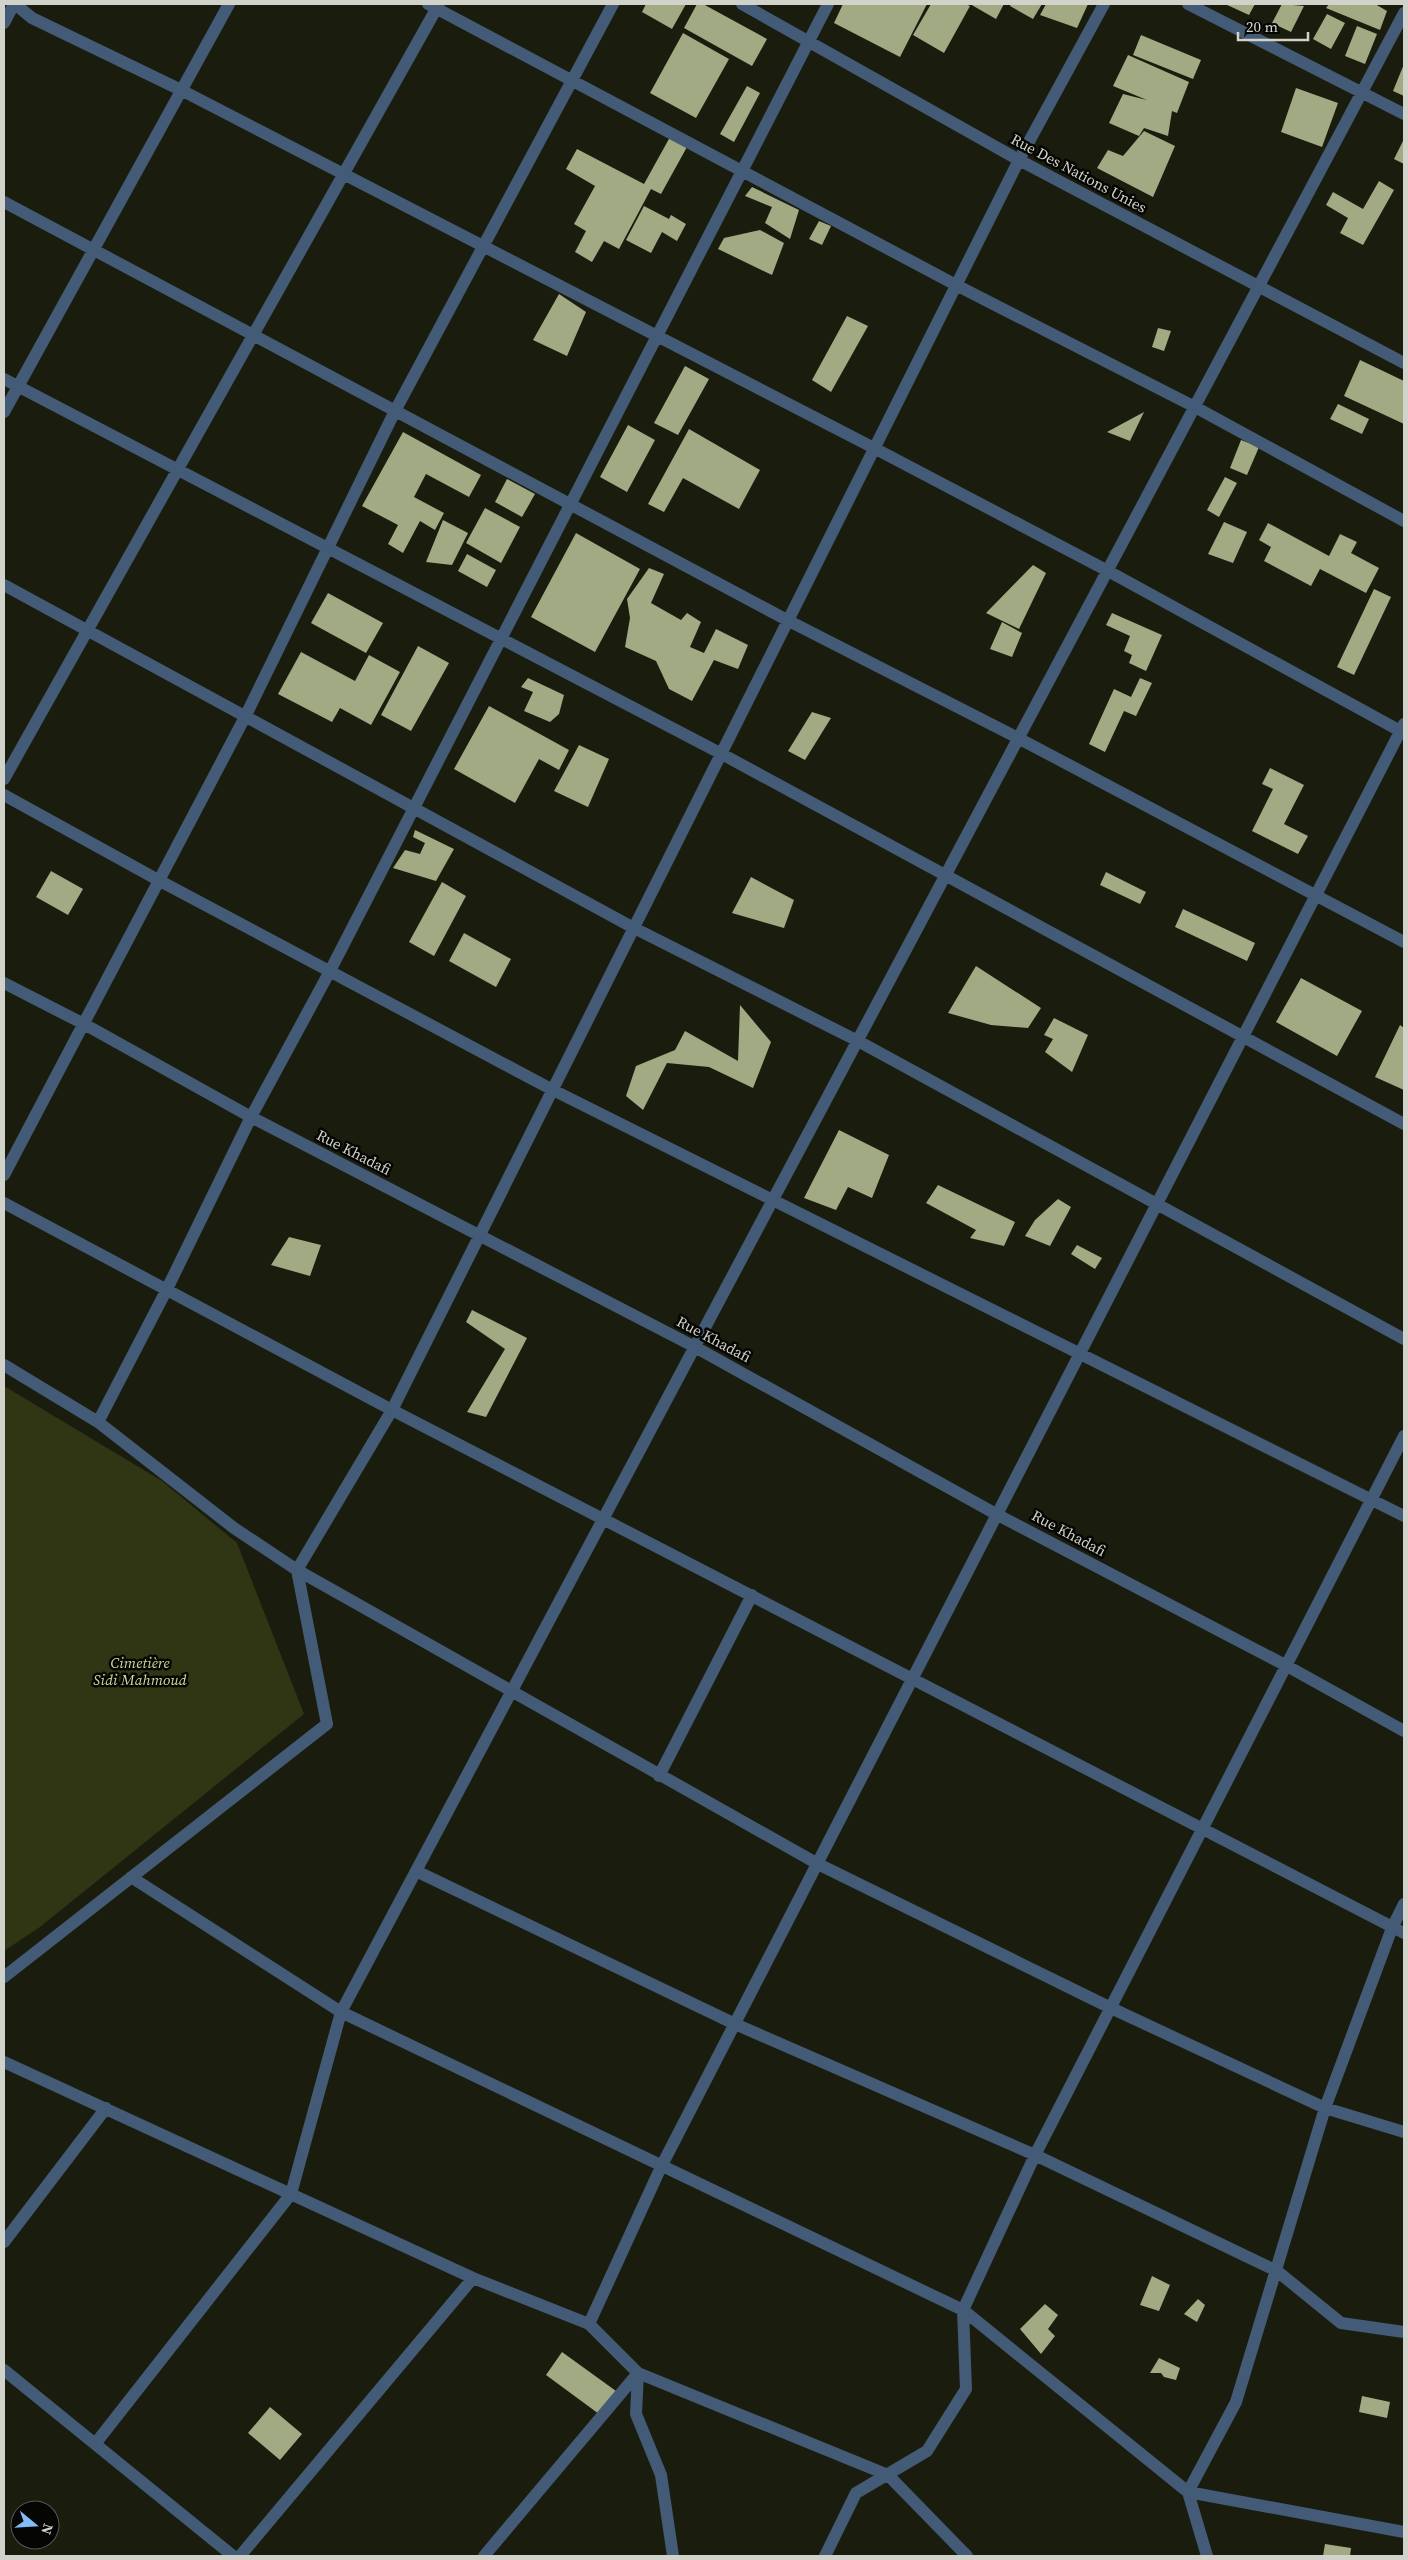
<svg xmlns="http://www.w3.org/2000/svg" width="1408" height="2560" font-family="'Source Serif 4',serif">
<rect width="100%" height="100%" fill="#1a1d0e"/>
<path fill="#303613" d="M 4,1386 L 162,1481 L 237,1543 L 304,1714 L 40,1927 L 4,1951 Z"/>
<path fill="#a1aa82" d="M 646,4 L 686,4 L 672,29 L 642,12 Z
M 697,4 L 703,4 L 767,39 L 752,66 L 684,28 Z
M 843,4 L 927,4 L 900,57 L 834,23 Z
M 931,4 L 965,4 L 970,6 L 944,53 L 913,35 Z
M 970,4 L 1004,4 L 996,19 Z
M 1011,4 L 1042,4 L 1033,19 L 1010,6 Z
M 1046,4 L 1088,4 L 1077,28 L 1040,15 Z
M 1225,4 L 1255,4 L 1249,15 Z
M 1282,4 L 1304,6 L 1291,32 L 1272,23 Z
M 1329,4 L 1375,4 L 1387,11 L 1380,30 L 1326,8 Z
M 1327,14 L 1345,23 L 1331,49 L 1313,39 Z
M 1357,26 L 1377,34 L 1365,64 L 1345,56 Z
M 683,33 L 729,59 L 696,118 L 650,93 Z
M 1141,35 L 1201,60 L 1193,79 L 1133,55 Z
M 1128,55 L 1189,82 L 1177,113 L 1172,111 L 1168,136 L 1144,128 L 1139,136 L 1109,123 L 1123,94 L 1147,100 L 1113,86 Z
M 1404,64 L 1404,96 L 1393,91 Z
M 747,86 L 760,93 L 734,142 L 720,134 Z
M 1296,88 L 1338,103 L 1322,147 L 1281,132 Z
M 1144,131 L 1175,146 L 1153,197 L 1097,168 L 1108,150 L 1123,156 Z
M 670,137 L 687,147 L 661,194 L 651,189 L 619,249 L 604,241 L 592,262 L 575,252 L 586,231 L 574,224 L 595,186 L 566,169 L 577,149 L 644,184 Z
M 1404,139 L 1404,164 L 1394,159 Z
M 1379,181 L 1394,190 L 1363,245 L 1340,233 L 1348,218 L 1326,205 L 1333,192 L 1363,209 Z
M 752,187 L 799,210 L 790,239 L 765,223 L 772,207 L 745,196 Z
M 644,206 L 669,219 L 671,215 L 686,224 L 677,241 L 662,232 L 651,253 L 626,240 Z
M 819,221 L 831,226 L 822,245 L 809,239 Z
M 760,230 L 784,243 L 772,275 L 718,249 L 724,238 Z
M 559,294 L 586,312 L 567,356 L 533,340 Z
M 847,316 L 868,326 L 831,392 L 812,380 Z
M 1158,328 L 1171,331 L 1164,351 L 1152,347 Z
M 1360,360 L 1404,381 L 1404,424 L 1344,396 Z
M 685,366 L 709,379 L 678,435 L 654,423 Z
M 1338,404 L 1369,419 L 1362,434 L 1330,419 Z
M 1144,412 L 1130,441 L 1107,432 Z
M 628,425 L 655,440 L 627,492 L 600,477 Z
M 689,429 L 760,470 L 739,509 L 683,478 L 664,512 L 648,504 Z
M 403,432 L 481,475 L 469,497 L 426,474 L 414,497 L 444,513 L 435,530 L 420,521 L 403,553 L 388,544 L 398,525 L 362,506 Z
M 1241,440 L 1259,447 L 1247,475 L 1230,468 Z
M 1225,477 L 1237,483 L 1219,517 L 1207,510 Z
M 507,479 L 535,494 L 522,517 L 495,502 Z
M 485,508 L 520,527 L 501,563 L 466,543 Z
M 443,520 L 468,533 L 452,565 L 426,562 Z
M 1224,522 L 1247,532 L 1233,563 L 1208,554 Z
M 1268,523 L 1329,556 L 1340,534 L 1357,542 L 1351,553 L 1379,568 L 1366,593 L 1320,569 L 1311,586 L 1264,561 L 1271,547 L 1259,540 Z
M 576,533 L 640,569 L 595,652 L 531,617 Z
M 467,554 L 496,570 L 487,587 L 458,571 Z
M 1033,565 L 1046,573 L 1019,629 L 986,613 Z
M 649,568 L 664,574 L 651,603 L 681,620 L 687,613 L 701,622 L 690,647 L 704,653 L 716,629 L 748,645 L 738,669 L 714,660 L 692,701 L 669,689 L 656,661 L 625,647 L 630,618 L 627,599 Z
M 1374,589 L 1391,597 L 1354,675 L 1337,667 Z
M 328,593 L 383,623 L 366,653 L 311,623 Z
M 1112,613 L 1162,635 L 1146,671 L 1129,663 L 1132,655 L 1124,651 L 1130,636 L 1106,625 Z
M 1002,622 L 1022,633 L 1012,657 L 990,649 Z
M 418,646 L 449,663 L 411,731 L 381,715 Z
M 301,652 L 355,681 L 369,655 L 400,672 L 371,725 L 340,708 L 332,722 L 278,694 Z
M 528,678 L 564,695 L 559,714 L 550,722 L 524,711 L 533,692 L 521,687 Z
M 1140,678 L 1152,683 L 1136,716 L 1124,711 L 1105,752 L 1089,744 L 1114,689 L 1131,697 Z
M 489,706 L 569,750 L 559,770 L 539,759 L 515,803 L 454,769 Z
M 812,712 L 831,718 L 805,760 L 788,751 Z
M 579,745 L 609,759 L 588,807 L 554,791 Z
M 1270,768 L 1304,785 L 1284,824 L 1308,836 L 1298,854 L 1252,831 L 1273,789 L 1262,784 Z
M 415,830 L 454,849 L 436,881 L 393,868 L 405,850 L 420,854 L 425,843 L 413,837 Z
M 51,871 L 83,889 L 68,915 L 36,897 Z
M 1106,872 L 1146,892 L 1140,904 L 1100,885 Z
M 751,877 L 794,900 L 784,928 L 732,913 Z
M 442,882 L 466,896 L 434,956 L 409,942 Z
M 1183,909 L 1255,943 L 1247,961 L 1175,927 Z
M 464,933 L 511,959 L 496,987 L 449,961 Z
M 976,966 L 1041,1008 L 1028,1028 L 991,1025 L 948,1013 Z
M 1301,978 L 1362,1011 L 1337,1056 L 1276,1022 Z
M 740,1005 L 771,1042 L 753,1088 L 709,1067 L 667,1063 L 643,1110 L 626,1096 L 636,1066 L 675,1050 L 685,1031 L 738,1061 Z
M 1054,1018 L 1088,1035 L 1072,1072 L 1045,1052 L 1053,1039 L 1044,1035 Z
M 1400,1025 L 1404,1028 L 1404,1090 L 1375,1077 Z
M 839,1130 L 889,1155 L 872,1198 L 848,1187 L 836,1210 L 804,1198 Z
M 938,1185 L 1015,1222 L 1004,1246 L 970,1238 L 976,1230 L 926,1203 Z
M 1058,1199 L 1071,1207 L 1050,1246 L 1025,1236 L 1035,1220 Z
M 289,1237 L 321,1245 L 310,1276 L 271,1265 Z
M 1077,1245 L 1102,1258 L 1095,1269 L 1071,1254 Z
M 472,1310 L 527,1338 L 486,1417 L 467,1412 L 505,1349 L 466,1322 Z
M 1152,2276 L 1170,2285 L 1159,2311 L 1140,2305 Z
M 1198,2299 L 1205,2305 L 1197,2322 L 1184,2314 Z
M 1045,2304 L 1058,2315 L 1048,2329 L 1055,2336 L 1041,2354 L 1020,2329 Z
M 562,2352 L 616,2391 L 599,2414 L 546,2375 Z
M 1159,2358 L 1180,2368 L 1176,2380 L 1164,2377 L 1161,2373 L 1150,2373 Z
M 1362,2396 L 1390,2402 L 1387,2418 L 1359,2412 Z
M 270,2407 L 302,2434 L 280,2460 L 248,2433 Z
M 1325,2544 L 1351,2548 L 1350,2556 L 1323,2556 Z"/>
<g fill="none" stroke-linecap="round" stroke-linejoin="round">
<path stroke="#435b76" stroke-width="12" d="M 15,4 L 32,18 L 181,90 L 874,448 L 1108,571 L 1404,733
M 428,4 L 956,285 L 1195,407 L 1404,521
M 742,4 L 1019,160 L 1404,363
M 1188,4 L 1404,114
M 4,23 L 14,4
M 4,202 L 787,620 L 1018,738 L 1404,942
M 4,379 L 720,753 L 1404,1124
M 4,412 L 229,4
M 4,585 L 632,927 L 858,1041 L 1404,1339
M 4,779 L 439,4
M 4,795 L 160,881 L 551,1089 L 1404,1516
M 4,983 L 84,1024 L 251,1117 L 695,1347 L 996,1514 L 1287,1666 L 1404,1731
M 4,1175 L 245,717 L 395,411 L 613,4
M 4,1203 L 392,1410 L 1404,1933
M 4,1365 L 98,1422 L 234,1528 L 297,1570 L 818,1864 L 1111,2008 L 1325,2108 L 1404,2132
M 98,1422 L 166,1291 L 251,1117 L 330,971 L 828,4
M 659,1776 L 752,1595
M 416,1871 L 735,2024 L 1035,2155 L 1277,2271 L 1341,2323 L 1404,2332
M 131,1877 L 341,2012 L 963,2310 L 1188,2492 L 1404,2532
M 4,1977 L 327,1724 L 297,1570 L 392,1410 L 1019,160 L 1104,4
M 4,2062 L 473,2278 L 589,2324 L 638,2373 L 636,2414 L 661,2475 L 673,2556
M 4,2242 L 106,2108
M 589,2324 L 661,2167 L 1404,724
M 4,2370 L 233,2556
M 95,2444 L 291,2194 L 341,2012 L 1404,13
M 240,2556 L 473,2278
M 484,2556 L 638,2373 L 888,2475 L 967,2556
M 825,2556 L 856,2493 L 927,2451 L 966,2389 L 963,2310 L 1035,2155 L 1404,1436
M 1207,2556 L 1188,2492 L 1236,2402 L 1325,2108 L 1392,1928 L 1404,1904"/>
</g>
<g text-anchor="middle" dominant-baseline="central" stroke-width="5" stroke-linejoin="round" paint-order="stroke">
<g font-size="15" fill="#d1d3ca" stroke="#050603">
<text transform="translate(1079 173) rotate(28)">Rue Des Nations Unies</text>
<text transform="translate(354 1152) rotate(27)">Rue Khadafi</text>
<text transform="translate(714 1339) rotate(28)">Rue Khadafi</text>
<text transform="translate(1069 1533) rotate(28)">Rue Khadafi</text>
</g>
<g font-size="15" font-style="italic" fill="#ccdb99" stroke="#050603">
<text x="140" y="1662">Cimetière<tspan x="140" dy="17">Sidi Mahmoud</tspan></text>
</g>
</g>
<rect width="1408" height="2560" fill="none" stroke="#d1d3ca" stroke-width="10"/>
<g transform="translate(35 2525) rotate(108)"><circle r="24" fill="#050603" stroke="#575853"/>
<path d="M0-4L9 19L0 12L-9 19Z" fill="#82bcfa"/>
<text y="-8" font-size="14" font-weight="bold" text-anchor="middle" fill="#d1d3ca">N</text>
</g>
<path d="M1238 32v8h70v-8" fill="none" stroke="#d1d3ca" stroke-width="2.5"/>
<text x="1246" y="32" font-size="15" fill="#d1d3ca" stroke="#050603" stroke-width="4" paint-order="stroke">20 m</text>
</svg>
